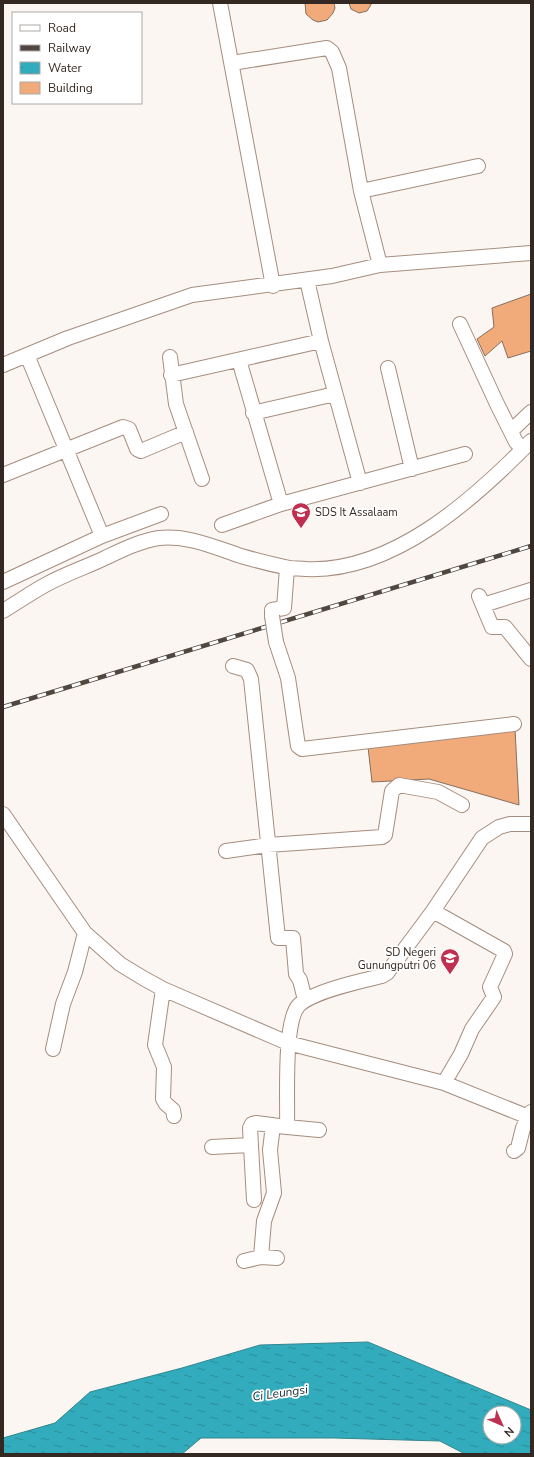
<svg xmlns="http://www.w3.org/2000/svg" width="534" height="1457" font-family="'Nunito Sans',sans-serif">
<defs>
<pattern id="water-ripples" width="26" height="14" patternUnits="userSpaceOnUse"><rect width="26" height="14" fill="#32acbd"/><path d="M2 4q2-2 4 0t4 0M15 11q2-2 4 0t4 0" fill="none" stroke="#2b8c99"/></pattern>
</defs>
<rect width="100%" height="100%" fill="#fbf6f2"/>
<path fill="url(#water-ripples)" stroke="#32858e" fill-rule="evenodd" d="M 368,1342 L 531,1410 L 531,1454 L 465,1454 L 440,1441 L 334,1438 L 201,1438 L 182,1454 L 3,1454 L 3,1438 L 55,1423 L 90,1392 L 182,1368 L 260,1345 ZM 490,1413 L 514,1413 L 514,1437 L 490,1437 Z"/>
<path fill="#f1aa79" stroke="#877060" d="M 305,3 L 334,3 L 335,8 L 333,13 L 327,20 L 318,22 L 313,20 L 306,14 Z
M 349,3 L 372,3 L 367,11 L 359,13 L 351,9 Z
M 531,294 L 531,351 L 508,358 L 502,341 L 485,356 L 477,339 L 494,327 L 492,308 Z
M 515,729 L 519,805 L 429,779 L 372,782 L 368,747 Z"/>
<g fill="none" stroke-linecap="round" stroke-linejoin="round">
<defs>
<path id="minor" d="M 220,3 L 273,286
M 232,63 L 327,48 L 332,52 L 339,68 L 361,191 L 380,265
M 361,191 L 478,166
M 307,280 L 321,341
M 460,324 L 497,404 L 516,442 L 523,449
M 27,355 L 102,536
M 170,357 L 176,404 L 202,479
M 239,360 L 281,504 L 465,454
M 3,365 L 68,338 L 192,295 L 332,276 L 380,265 L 531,253
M 388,368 L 412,469
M 171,375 L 321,341 L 360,483
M 253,413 L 335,394
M 511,431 L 531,412
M 3,475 L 123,427 L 129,429 L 137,449 L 141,451 L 186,432
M 222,525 L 281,504
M 3,582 L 102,536 L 161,514
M 479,596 L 492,627 L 505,627 L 531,659
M 483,605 L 531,590
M 3,611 C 18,602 32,592 47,584 C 65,574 86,567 105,558 C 122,550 140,541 159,538 C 188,535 214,547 241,556 C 255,560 270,564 285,567 C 291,569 299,568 306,569 C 393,573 474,499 531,441
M 272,616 L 272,610 L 284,608 L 287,568
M 276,642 L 288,678 L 298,746 L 302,749 L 514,724
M 233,666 L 247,670 L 251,679 L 278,938 L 293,938 L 296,974 L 300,980 L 305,1000
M 3,814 L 85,933 L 120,964 L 143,978 L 163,989 L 288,1043 L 444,1083 L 531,1118
M 226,851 L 268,845 L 382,837 L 385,835 L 392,791 L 399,785 L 438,792 L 462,805
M 433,911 L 504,951 L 505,954 L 490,987 L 494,997 L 472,1029 L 461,1054 L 444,1083
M 163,989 L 155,1045 L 164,1067 L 163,1099 L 166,1104 L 173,1110 L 174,1116
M 53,1049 L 63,1004 L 75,972 L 85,933
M 287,1127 L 319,1130
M 212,1147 L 250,1145
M 514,1151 L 518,1148 L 523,1128 L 531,1112
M 254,1200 L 250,1128 L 252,1124 L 256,1123 L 287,1127 C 288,1102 283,1021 299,1005 C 314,991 361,981 382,976 L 387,973 L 433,911 L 482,838 L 499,827 L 510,824 L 531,824
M 261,1257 L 264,1221 L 274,1193 L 270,1150 L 273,1125
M 244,1261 L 261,1257 L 277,1258"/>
</defs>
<use href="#minor" stroke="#a68d7d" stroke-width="16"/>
<use href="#minor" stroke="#fff" stroke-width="14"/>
<defs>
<path id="rail" d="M 3,707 L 531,546"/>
</defs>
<use href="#rail" stroke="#504740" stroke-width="4.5"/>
<use href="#rail" stroke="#fff" stroke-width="3" stroke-dasharray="9" stroke-linecap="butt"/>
<defs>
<path id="minor-bridge" d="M 272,616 L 276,642"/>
</defs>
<use href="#minor-bridge" stroke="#a68d7d" stroke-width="16" stroke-linecap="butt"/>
<use href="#minor-bridge" stroke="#fff" stroke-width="14"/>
</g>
<defs>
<symbol id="school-pin" viewBox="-11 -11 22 30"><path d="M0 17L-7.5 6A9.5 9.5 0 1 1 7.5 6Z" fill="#c02f50" stroke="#fff"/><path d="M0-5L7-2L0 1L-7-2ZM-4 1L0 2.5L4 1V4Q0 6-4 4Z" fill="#fff"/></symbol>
</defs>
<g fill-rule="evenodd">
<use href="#school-pin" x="290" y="501" width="22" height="30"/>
<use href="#school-pin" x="439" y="947" width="22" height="30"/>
</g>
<g text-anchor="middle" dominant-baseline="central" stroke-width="3.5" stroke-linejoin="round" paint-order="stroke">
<g font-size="11" fill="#332922" stroke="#fff" text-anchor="start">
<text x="315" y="512">SDS It Assalaam</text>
<text x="436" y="952" text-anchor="end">SD Negeri<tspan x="436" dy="13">Gunungputri 06</tspan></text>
</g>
<g font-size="12" font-style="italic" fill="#182d30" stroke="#fff">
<text transform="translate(280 1393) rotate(-8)">Ci Leungsi</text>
</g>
</g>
<rect width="534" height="1457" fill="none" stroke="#332922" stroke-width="8"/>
<rect x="12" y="12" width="130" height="92" fill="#ffffff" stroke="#ada9a7"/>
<rect x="20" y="25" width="20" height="6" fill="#ffffff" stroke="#ada9a7"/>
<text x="48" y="32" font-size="12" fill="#332922">Road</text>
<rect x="20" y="45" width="20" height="6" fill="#504740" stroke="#ada9a7"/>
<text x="48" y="52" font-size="12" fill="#332922">Railway</text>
<rect x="20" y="62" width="20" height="12" fill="url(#water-ripples)" stroke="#ada9a7"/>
<text x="48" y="72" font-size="12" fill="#332922">Water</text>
<rect x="20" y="82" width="20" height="12" fill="#f1aa79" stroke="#ada9a7"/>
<text x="48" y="92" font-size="12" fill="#332922">Building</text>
<g transform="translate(502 1425) rotate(135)"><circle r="19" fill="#ffffff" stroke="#ada9a7"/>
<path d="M0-3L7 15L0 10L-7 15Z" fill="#c02f50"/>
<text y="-6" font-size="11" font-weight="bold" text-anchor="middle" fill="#332922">N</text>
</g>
</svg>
